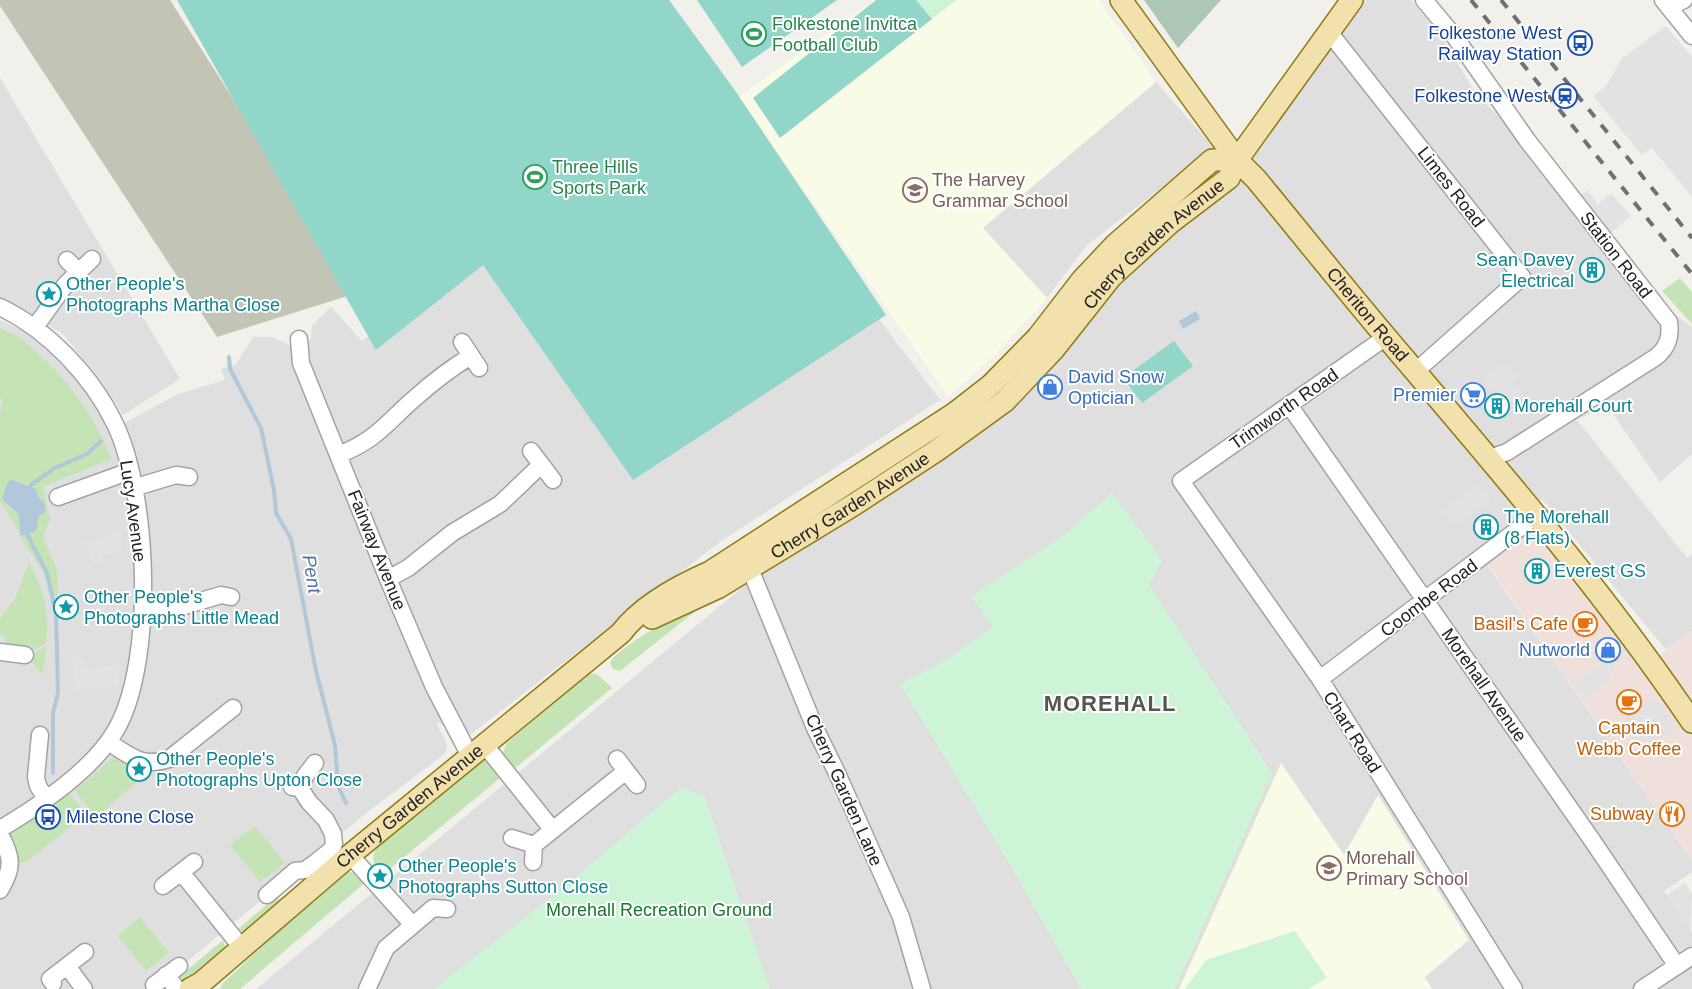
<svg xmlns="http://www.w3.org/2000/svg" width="1692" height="989" font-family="Helvetica,sans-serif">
<rect width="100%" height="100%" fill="#f1f0ea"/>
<path fill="#e0dfdf" d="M 1359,0 L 1411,0 L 1441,35 L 1474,91 L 1581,204 L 1672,312 L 1692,327 L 1692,454 L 1660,482 L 1607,405 L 1577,420 L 1687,558 L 1692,554 L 1692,631 L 1666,650 L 1542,499 L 1477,550 L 1692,861 L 1692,872 L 1664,891 L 1692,932 L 1692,989 L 256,989 L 1114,281 L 1228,185 Z
M 0,78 L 180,379 L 123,415 L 102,382 L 62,333 L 0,300 Z
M 1156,82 L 1214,148 L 1087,245 L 1047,298 L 982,228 Z
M 475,252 L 876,315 L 940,400 L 721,541 L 471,734 L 436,722 L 447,744 L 446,753 L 365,814 L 154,989 L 0,989 L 0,320 L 32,335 L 84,387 L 111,430 L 178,394 L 225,380 L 221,369 L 236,364 L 253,337 L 272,337 L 302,351 L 311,339 L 312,325 L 331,307 L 362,341 Z"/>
<path fill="#efe0db" d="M 1537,522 L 1647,664 L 1692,631 L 1692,861 L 1485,560 Z"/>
<path fill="#f8fce7" d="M 874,0 L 1099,0 L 1156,82 L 983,228 L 1047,298 L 996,354 L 948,396 L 739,97 Z
M 1281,763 L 1344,855 L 1378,795 L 1469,940 L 1425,977 L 1432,989 L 1179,989 Z"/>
<path fill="#c2c5b6" d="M 0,0 L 170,0 L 357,293 L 217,337 L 0,6 Z"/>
<path fill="#c5e4b6" d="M 1680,278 L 1692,292 L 1692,324 L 1662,291 Z
M 0,328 C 8,332 18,335 24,341 C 61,371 95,414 111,459 L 43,487 L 50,518 L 43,537 L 57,570 L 58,595 L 51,597 L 43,572 L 20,536 L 36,531 L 39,516 L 45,504 L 31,485 L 10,479 L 7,506 L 19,515 L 20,533 L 0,501 L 0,414 L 3,400 L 0,399 Z
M 29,562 C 44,591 50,610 46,643 L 30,652 L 7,646 L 5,637 L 0,634 L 0,618 L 15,599 Z
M 716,595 L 620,671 L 613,669 L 610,663 C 619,644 694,607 716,595 Z
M 46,647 L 43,675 L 31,662 L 32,655 Z
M 581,673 L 597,674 L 612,688 L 513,770 L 503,752 L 507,743 L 524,727 L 522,724 Z
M 113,758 L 143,772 L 143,777 L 104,810 L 94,816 L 75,790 Z
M 488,760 L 504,775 L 381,876 C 372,863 370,855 381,842 L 476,761 Z
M 67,790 L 83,811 L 81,819 L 26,862 L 17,863 L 9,832 Z
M 255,826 L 285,863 L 260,882 L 230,845 Z
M 343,871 L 356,873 L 367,881 L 240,989 L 220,989 L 222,984 Z
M 277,896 L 281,902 L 245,932 L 237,930 Z
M 140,917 L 169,953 L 146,971 L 118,936 Z
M 223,940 L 225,947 L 223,952 L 187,981 L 181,979 L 180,976 Z"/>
<path fill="#adc7b6" d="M 1144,0 L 1221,0 L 1178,48 Z"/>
<path fill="#cdf4d7" d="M 916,0 L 956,0 L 932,19 Z
M 1112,493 L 1162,560 L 1149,585 L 1272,773 L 1175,989 L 1081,989 L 1009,863 L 900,684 L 942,663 L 993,627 L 971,596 L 1062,537 Z
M 680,788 L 704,796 L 770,989 L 434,989 L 562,889 Z
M 1295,931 L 1327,978 L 1308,989 L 1185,989 L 1206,960 Z"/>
<path fill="#91d6c8" d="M 177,0 L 669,0 L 734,89 L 886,315 L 633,480 L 483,265 L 376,350 Z
M 697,0 L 837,0 L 742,67 Z
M 876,0 L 916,0 L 932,19 L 780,138 L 753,98 Z
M 1174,341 L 1193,366 L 1142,403 L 1123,378 Z"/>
<path fill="#e2e2e2" d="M 1666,26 L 1692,57 L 1692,197 L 1652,148 L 1642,155 L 1593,96 L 1606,86 L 1622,58 Z
M 1588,190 L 1598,204 L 1611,193 L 1631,216 L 1608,235 L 1580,196 Z
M 1504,362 L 1518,378 L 1513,382 L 1524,397 L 1507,409 L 1482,379 Z
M 1478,482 L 1491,499 L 1455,526 L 1442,510 Z
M 120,531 L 122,553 L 101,556 L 102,564 L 90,565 L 88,544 L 82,544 L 107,534 Z
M 1617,651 L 1622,659 L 1613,666 L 1615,670 L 1608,674 L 1611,679 L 1584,699 L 1574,684 Z
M 84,657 L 85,669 L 120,666 L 117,686 L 75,690 L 72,658 Z
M 1655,696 L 1676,730 L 1652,745 L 1646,738 L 1636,745 L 1620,723 Z
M 1685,883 L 1692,893 L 1691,932 L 1667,895 Z"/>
<path fill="#b0c8d9" d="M 1196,311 L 1200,319 L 1183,329 L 1179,321 Z
M 10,479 L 35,488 L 38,496 L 45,504 L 45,513 L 39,516 L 36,531 L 20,536 L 19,515 L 3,500 L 5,488 Z"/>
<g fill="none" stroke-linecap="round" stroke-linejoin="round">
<path stroke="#b0c8d9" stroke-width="4" d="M 229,357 L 230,369 L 261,428 L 274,490 L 276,513 L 291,539 L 316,671 L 335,745 L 338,786 L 346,803
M 31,485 L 55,468 L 87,454 L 101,441
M 27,534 L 47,573 L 56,614 L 58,693 L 53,713 L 53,773"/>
<defs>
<path id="minor" d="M 1424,0 L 1455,37 L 1527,140 L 1669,322 C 1671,337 1668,347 1656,357 L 1507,452 L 1490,458
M 1663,0 L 1692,36
M 1669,7 L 1684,0
M 1329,32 L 1522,277 L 1416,371
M 67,260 L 78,271
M 0,307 C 48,330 92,376 115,424 C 149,495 155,659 117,728 C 95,768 39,806 0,829
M 35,327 L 66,284 L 92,259
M 1386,337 L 1181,481 L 1320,679 L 1514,989
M 299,339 L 301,363 L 388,579 L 434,687 L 470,756
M 462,342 L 479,368
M 1289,405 L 1594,843 L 1677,966
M 531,451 L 553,480
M 338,455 C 377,440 386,423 415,398 C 433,382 451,368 471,356
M 133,488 L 176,475 L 189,477
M 58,497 L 130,471
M 746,559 L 815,728 L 837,773 L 901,917 L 922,989
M 388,579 L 408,568 L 452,533 L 500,504 L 541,465
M 143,605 L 181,607 L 221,595 L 231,597
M 0,652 L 25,655
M 1320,679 L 1537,515
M 40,735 L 36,777 L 38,786 L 45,797
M 108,742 C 131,756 141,768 169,759 L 233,708
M 484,744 L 552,829
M 617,759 L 637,785
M 292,787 L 300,788 L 305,776 L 315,763
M 0,834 C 12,857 14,867 0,890
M 512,838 L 534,845
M 350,855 L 412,924
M 533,862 L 534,845 L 626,771
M 181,872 L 242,948
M 163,886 L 194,862
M 267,895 L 295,871 L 305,870 L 315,863 L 331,850 L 334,844 L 333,834 L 326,820 L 309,802 L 300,788
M 67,966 L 84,989
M 166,975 L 177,989
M 53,983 L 50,979 L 85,952
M 154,985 L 179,966
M 367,989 L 386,948 L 433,908 L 447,909
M 1642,989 L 1692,956"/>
<g id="major">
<path id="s1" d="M 1121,0 L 1237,160 L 1256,179 C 1299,231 1342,285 1386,337 C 1492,462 1600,586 1692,722"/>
<path id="s2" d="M 652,618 L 719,587 L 855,504 L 936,451 L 1005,401 L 1054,349 L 1111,277 L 1170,223 L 1229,178 L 1237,160 L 1352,0"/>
<path id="s3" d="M 190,989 L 201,983 L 350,855 L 621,633 C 642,605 678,586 710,572 L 955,413 L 991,385 L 1038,337 L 1082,280 L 1115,245 L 1212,160 L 1237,160"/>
</g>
</defs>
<use href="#minor" stroke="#a3a3a3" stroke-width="19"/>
<use href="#major" stroke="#8e7a12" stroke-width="24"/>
<use href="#minor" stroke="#fff" stroke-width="16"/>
<use href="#major" stroke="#f2e0ad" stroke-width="21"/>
<path stroke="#707070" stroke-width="4" stroke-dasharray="10 10" stroke-linecap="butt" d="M 1471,0 L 1692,274
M 1501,0 L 1692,238"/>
</g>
<defs>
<symbol id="stadium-ring" viewBox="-11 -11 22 22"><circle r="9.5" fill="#fff" stroke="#2e9e5b" stroke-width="1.5"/><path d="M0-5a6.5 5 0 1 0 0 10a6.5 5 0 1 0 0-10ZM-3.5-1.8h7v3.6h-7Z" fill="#2e9e5b"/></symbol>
<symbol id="bus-ring" viewBox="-11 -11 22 22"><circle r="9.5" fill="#fff" stroke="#1a4fb4" stroke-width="1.5"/><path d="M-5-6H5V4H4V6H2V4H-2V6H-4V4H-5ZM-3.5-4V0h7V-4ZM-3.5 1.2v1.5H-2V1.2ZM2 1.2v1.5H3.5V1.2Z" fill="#1a4fb4"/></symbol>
<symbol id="station-ring" viewBox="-11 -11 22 22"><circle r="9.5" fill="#fff" stroke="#1a4fb4" stroke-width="1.5"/><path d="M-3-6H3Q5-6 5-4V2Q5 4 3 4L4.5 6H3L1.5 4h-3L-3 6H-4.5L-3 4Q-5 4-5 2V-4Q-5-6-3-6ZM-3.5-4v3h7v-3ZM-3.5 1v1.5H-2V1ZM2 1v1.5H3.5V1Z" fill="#1a4fb4"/></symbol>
<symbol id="school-ring" viewBox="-11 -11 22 22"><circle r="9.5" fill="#fff" stroke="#8d6e63" stroke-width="1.5"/><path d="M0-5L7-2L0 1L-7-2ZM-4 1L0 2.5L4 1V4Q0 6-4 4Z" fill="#8d6e63"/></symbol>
<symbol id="building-ring" viewBox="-11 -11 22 22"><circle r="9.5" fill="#fff" stroke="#0f9aa8" stroke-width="1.5"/><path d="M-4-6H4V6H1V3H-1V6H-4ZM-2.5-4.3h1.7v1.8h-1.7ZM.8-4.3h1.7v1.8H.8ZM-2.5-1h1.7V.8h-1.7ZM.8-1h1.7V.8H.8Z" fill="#0f9aa8"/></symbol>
<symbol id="sight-ring" viewBox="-11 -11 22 22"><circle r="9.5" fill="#fff" stroke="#0f9aa8" stroke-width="1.5"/><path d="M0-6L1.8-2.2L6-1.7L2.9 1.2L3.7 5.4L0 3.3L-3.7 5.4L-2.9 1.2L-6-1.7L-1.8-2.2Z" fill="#0f9aa8"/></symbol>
<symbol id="shop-ring" viewBox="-11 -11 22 22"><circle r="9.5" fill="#fff" stroke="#3f7fe0" stroke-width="1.5"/><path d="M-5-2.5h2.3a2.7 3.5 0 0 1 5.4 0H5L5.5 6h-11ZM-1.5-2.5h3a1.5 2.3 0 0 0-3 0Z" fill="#3f7fe0"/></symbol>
<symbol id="supermarket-ring" viewBox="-11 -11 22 22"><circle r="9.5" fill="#fff" stroke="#3f7fe0" stroke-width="1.5"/><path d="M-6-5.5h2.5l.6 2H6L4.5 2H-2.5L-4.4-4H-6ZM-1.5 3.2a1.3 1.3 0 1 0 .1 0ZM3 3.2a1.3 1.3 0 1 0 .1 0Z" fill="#3f7fe0"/></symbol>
<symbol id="cafe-ring" viewBox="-11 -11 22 22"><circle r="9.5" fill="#fff" stroke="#e8710a" stroke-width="1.5"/><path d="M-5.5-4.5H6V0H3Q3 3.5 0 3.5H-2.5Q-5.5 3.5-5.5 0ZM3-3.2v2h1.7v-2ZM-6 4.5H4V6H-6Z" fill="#e8710a"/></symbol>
<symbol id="restaurant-ring" viewBox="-11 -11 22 22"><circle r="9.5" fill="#fff" stroke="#e8710a" stroke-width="1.5"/><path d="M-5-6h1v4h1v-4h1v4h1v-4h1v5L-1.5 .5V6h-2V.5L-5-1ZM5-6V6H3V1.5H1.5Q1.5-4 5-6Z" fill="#e8710a"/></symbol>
</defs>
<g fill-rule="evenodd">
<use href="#stadium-ring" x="740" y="20" width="28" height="28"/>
<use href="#bus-ring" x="1566" y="29" width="28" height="28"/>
<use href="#station-ring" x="1551" y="82" width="28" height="28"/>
<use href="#stadium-ring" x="521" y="163" width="28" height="28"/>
<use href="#school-ring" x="901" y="176" width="28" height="28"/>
<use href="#building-ring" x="1578" y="256" width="28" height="28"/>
<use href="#sight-ring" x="35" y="280" width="28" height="28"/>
<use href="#shop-ring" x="1036" y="373" width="28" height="28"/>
<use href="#supermarket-ring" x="1459" y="381" width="28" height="28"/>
<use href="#building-ring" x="1483" y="392" width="28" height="28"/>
<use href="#building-ring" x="1472" y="513" width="28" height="28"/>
<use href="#building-ring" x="1523" y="557" width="28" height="28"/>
<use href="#sight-ring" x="52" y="593" width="28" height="28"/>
<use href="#cafe-ring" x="1571" y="610" width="28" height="28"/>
<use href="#shop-ring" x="1594" y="636" width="28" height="28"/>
<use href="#cafe-ring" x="1615" y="688" width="28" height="28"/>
<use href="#sight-ring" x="125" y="755" width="28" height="28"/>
<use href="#restaurant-ring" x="1658" y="800" width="28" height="28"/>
<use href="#bus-ring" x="34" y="803" width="28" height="28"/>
<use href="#school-ring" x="1315" y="854" width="28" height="28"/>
<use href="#sight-ring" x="366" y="862" width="28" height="28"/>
</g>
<g text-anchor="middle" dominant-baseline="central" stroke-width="4" stroke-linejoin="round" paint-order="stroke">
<g font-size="18" fill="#27864d" stroke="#fff" text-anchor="start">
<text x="772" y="24">Folkestone Invitca<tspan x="772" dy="21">Football Club</tspan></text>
<text x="552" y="167">Three Hills<tspan x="552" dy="21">Sports Park</tspan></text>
</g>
<g font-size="18" fill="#164399" stroke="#fff" text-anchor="end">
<text x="1562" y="33">Folkestone West<tspan x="1562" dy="21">Railway Station</tspan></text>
<text x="1548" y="96">Folkestone West</text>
<text x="66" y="817" text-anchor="start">Milestone Close</text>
</g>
<g font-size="18" fill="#785e54" stroke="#fff" text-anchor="start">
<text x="932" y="180">The Harvey<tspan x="932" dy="21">Grammar School</tspan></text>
<text x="1346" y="858">Morehall<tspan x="1346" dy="21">Primary School</tspan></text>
</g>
<g font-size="18" fill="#222" stroke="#fff">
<text transform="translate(1451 187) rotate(52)">Limes Road</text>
<text stroke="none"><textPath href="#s2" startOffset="632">Cherry Garden Avenue</textPath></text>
<text transform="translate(1616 255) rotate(52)">Station Road</text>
<text stroke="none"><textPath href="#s1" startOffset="400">Cheriton Road</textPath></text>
<text transform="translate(1284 409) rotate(-35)">Trimworth Road</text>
<text stroke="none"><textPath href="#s2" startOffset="228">Cherry Garden Avenue</textPath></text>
<text transform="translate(133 511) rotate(82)">Lucy Avenue</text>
<text transform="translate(377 550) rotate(68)">Fairway Avenue</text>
<text transform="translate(1429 598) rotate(-37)">Coombe Road</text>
<text transform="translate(1484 685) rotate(55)">Morehall Avenue</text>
<text transform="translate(1352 732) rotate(58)">Chart Road</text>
<text transform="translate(844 790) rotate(66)">Cherry Garden Lane</text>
<text stroke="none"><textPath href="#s3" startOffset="286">Cherry Garden Avenue</textPath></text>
</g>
<g font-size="18" fill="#0d838f" stroke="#fff" text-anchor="start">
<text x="1574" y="260" text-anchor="end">Sean Davey<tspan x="1574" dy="21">Electrical</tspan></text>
<text x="66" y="284">Other People's<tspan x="66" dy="21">Photographs Martha Close</tspan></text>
<text x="1514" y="406">Morehall Court</text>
<text x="1504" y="517">The Morehall<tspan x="1504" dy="21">(8 Flats)</tspan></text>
<text x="1554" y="571">Everest GS</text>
<text x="84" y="597">Other People's<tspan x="84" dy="21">Photographs Little Mead</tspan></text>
<text x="156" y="759">Other People's<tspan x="156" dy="21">Photographs Upton Close</tspan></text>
<text x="398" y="866">Other People's<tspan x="398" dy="21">Photographs Sutton Close</tspan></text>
</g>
<g font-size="18" fill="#366cbe" stroke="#fff" text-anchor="end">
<text x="1068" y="377" text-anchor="start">David Snow<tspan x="1068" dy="21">Optician</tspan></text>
<text x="1456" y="395">Premier</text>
<text x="1590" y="650">Nutworld</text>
</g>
<g font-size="18" fill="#c56008" stroke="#fff" text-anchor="end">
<text x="1568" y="624">Basil's Cafe</text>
<text x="1629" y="728" text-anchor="middle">Captain<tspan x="1629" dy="21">Webb Coffee</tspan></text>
<text x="1654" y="814">Subway</text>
</g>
<g font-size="18" fill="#197631" stroke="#fff">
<text x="659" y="910">Morehall Recreation Ground</text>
</g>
<g font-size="19" font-style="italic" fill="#5872a7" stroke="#fff">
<text transform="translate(312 574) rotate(80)">Pent</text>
</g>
<g font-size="22" font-weight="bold" letter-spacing="1" fill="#555" stroke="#fff">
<text x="1110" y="703">MOREHALL</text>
</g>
</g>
</svg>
